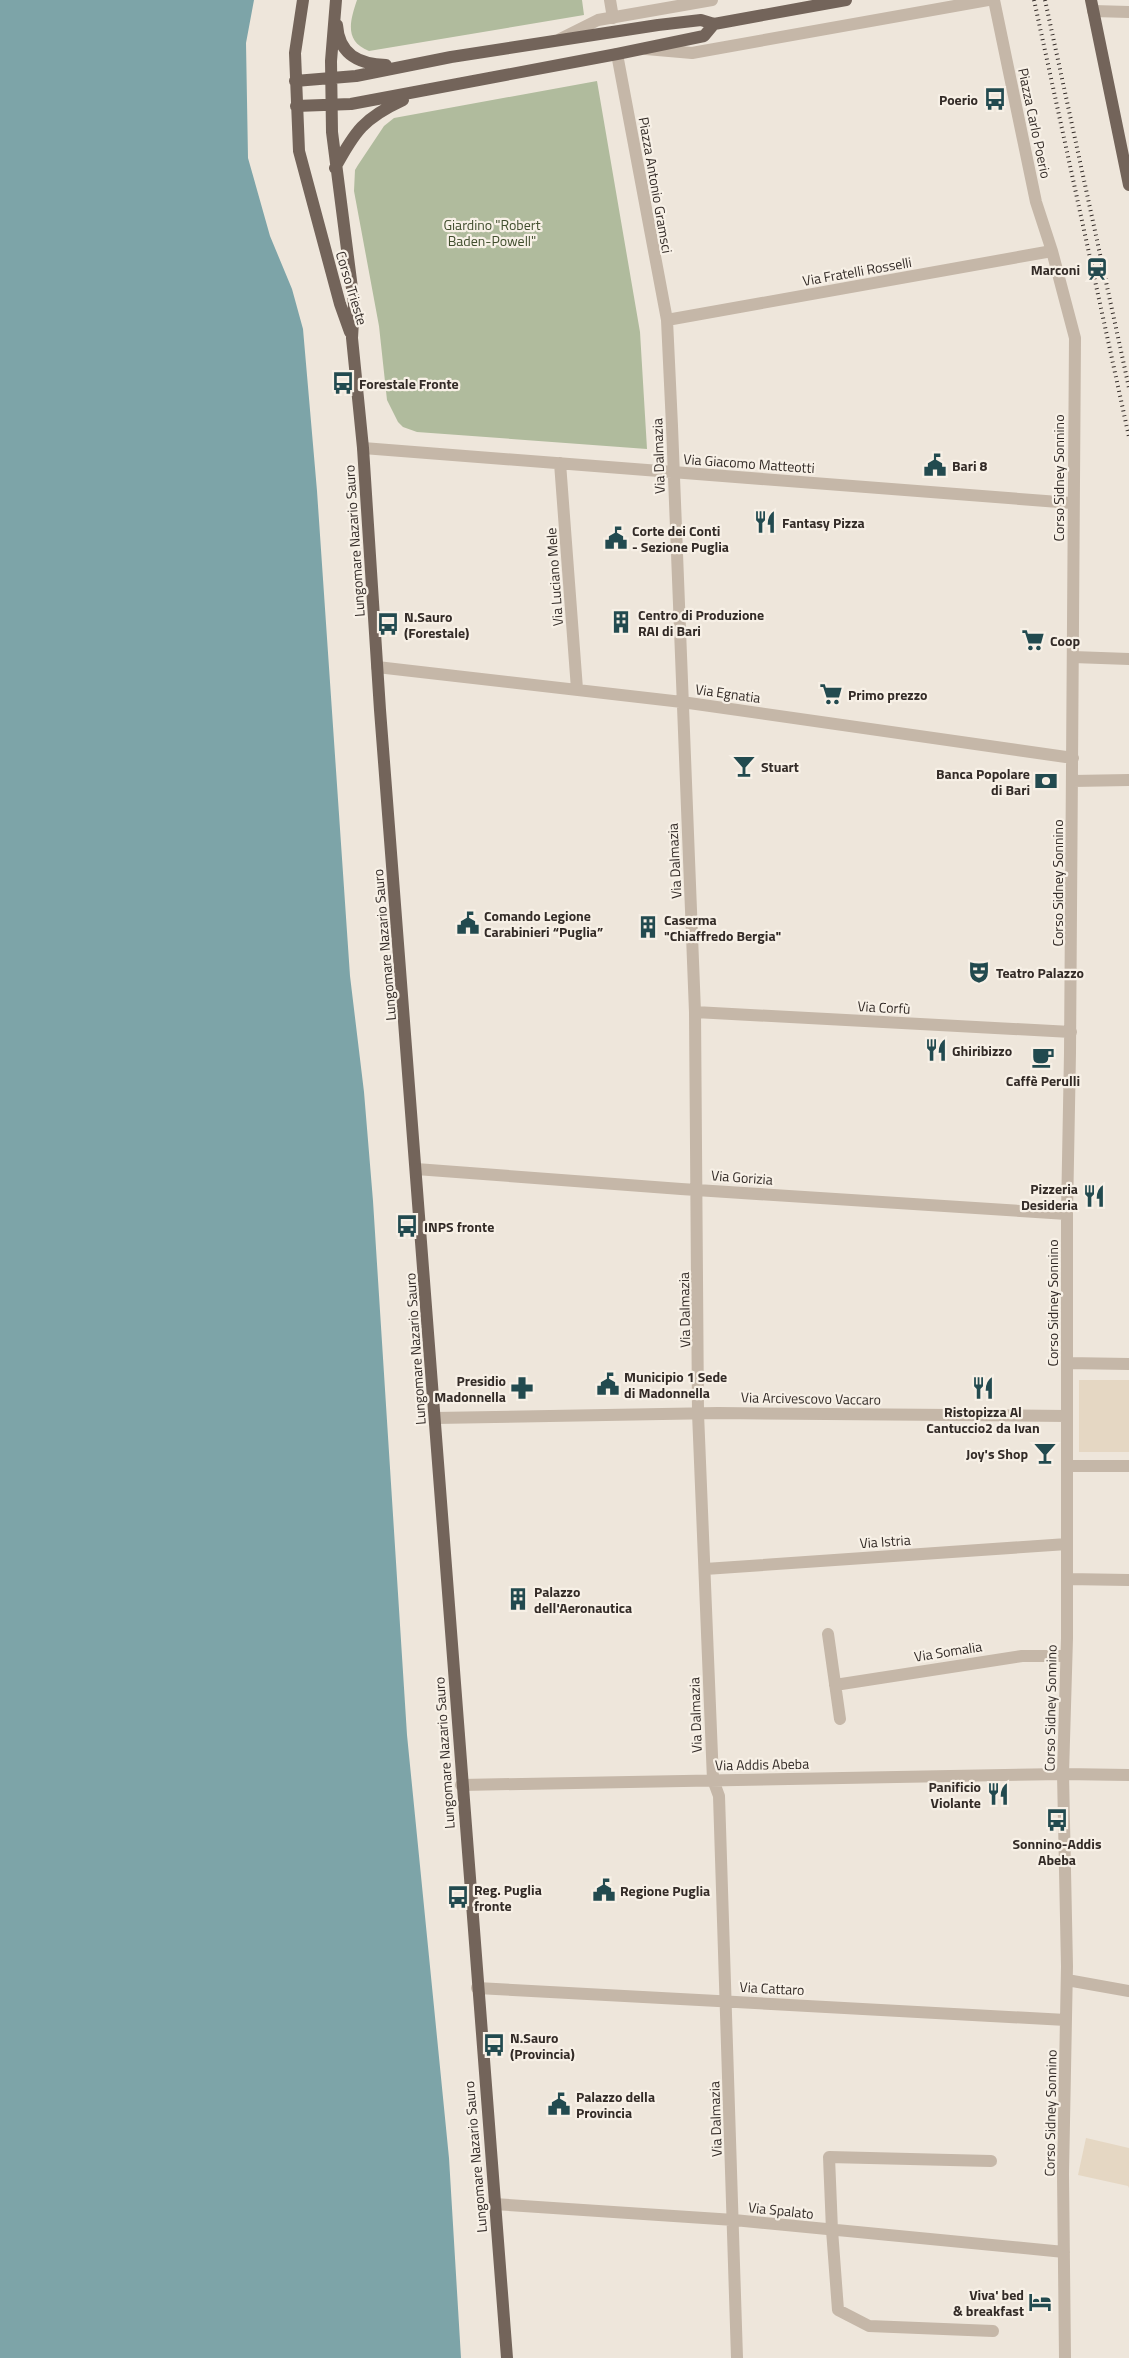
<svg xmlns="http://www.w3.org/2000/svg" width="1129" height="2358" font-family="'Titillium Web',sans-serif">
<rect width="100%" height="100%" fill="#eee6db"/>
<path fill="#b0bb9d" d="M 357,0 L 582,0 L 584,15 L 369,51 C 344,41 350,21 357,0 Z
M 597,81 L 640,332 L 647,449 L 417,432 L 403,427 L 398,422 L 387,400 L 379,326 L 354,191 L 355,170 L 358,165 L 384,126 L 394,118 Z"/>
<path fill="#e5d7c3" d="M 1079,1380 L 1129,1380 L 1129,1452 L 1079,1452 Z
M 1086,2138 L 1129,2148 L 1129,2188 L 1128,2186 L 1078,2175 Z"/>
<path fill="#7da4a8" d="M 0,0 L 254,0 L 246,43 L 248,158 L 270,236 L 292,289 L 303,329 L 317,491 L 350,976 L 364,1092 L 373,1201 L 407,1735 L 449,2158 L 461,2358 L 0,2358 Z"/>
<g fill="none" stroke-linecap="round" stroke-linejoin="round">
<path stroke="#c5b7a8" stroke-width="12" d="M 610,0 L 613,18
M 994,0 L 1036,202 L 1052,251 L 1075,338 L 1070,1053 L 1067,1214 L 1067,1638 L 1063,1774 L 1067,1966 L 1063,2174 L 1065,2358
M 1093,11 L 1129,12
M 560,39 L 598,20 L 712,0
M 646,49 L 692,53 L 988,0
M 617,54 L 667,320 L 672,426 L 695,1012 L 698,1413 L 713,1780 L 719,1796 L 737,2358
M 667,320 L 1052,251
M 363,448 L 1072,503
M 560,463 L 577,689
M 1073,657 L 1129,659
M 377,667 L 682,702 L 1073,758
M 1073,781 L 1129,780
M 695,1012 L 1071,1032
M 416,1169 L 681,1189 L 1067,1214
M 1067,1363 L 1129,1364
M 435,1418 L 718,1413 L 1067,1416
M 1067,1466 L 1129,1466
M 705,1569 L 1067,1544
M 1067,1579 L 1129,1580
M 828,1634 L 840,1719
M 835,1685 L 1022,1656 L 1066,1656
M 461,1785 L 1063,1774 L 1129,1775
M 1067,1980 L 1129,1991
M 477,1988 L 1066,2020
M 991,2161 L 829,2157 L 832,2230 L 838,2310 L 869,2326 L 993,2331
M 494,2204 L 734,2220 L 1064,2252"/>
<path stroke="#73645a" stroke-width="12" d="M 303,0 L 295,53 L 299,151 L 340,304 L 350,332
M 336,0 L 331,61 L 332,132 L 354,304 L 352,338 L 363,448 L 380,710 L 507,2358
M 1091,0 L 1129,185
M 337,25 C 339,55 359,64 386,65
M 295,81 L 356,76 L 451,57 L 658,25 L 701,20 L 714,24 L 846,0
M 296,106 L 351,104 L 617,54 L 704,36 L 714,24
M 335,168 C 355,131 364,118 403,100"/>
<path stroke="#332b27" stroke-width="4" stroke-dasharray="1 4" stroke-linecap="butt" d="M 1034,0 L 1129,437
M 1045,0 L 1129,388"/>
</g>
<defs>
<symbol id="bus-bare" viewBox="-9 -9 18 18"><path d="M-5-6H5V4H4V6H2V4H-2V6H-4V4H-5ZM-3.5-4V0h7V-4ZM-3.5 1.2v1.5H-2V1.2ZM2 1.2v1.5H3.5V1.2Z" fill="#224a4f" stroke="#f7f0e6" stroke-width="2.5" paint-order="stroke"/></symbol>
<symbol id="station-bare" viewBox="-9 -9 18 18"><path d="M-3-6H3Q5-6 5-4V2Q5 4 3 4L4.5 6H3L1.5 4h-3L-3 6H-4.5L-3 4Q-5 4-5 2V-4Q-5-6-3-6ZM-3.5-4v3h7v-3ZM-3.5 1v1.5H-2V1ZM2 1v1.5H3.5V1Z" fill="#224a4f" stroke="#f7f0e6" stroke-width="2.5" paint-order="stroke"/></symbol>
<symbol id="civic-bare" viewBox="-9 -9 18 18"><path d="M-.6-6.5H3V-4.5H.6V-3L4-1V1h2V6H-6V1h2V-1L-.6-3ZM-1.2 2.5V6h2.4V2.5Z" fill="#224a4f" stroke="#f7f0e6" stroke-width="2.5" paint-order="stroke"/></symbol>
<symbol id="restaurant-bare" viewBox="-9 -9 18 18"><path d="M-5-6h1v4h1v-4h1v4h1v-4h1v5L-1.5 .5V6h-2V.5L-5-1ZM5-6V6H3V1.5H1.5Q1.5-4 5-6Z" fill="#224a4f" stroke="#f7f0e6" stroke-width="2.5" paint-order="stroke"/></symbol>
<symbol id="building-bare" viewBox="-9 -9 18 18"><path d="M-4-6H4V6H1V3H-1V6H-4ZM-2.5-4.3h1.7v1.8h-1.7ZM.8-4.3h1.7v1.8H.8ZM-2.5-1h1.7V.8h-1.7ZM.8-1h1.7V.8H.8Z" fill="#224a4f" stroke="#f7f0e6" stroke-width="2.5" paint-order="stroke"/></symbol>
<symbol id="supermarket-bare" viewBox="-9 -9 18 18"><path d="M-6-5.5h2.5l.6 2H6L4.5 2H-2.5L-4.4-4H-6ZM-1.5 3.2a1.3 1.3 0 1 0 .1 0ZM3 3.2a1.3 1.3 0 1 0 .1 0Z" fill="#224a4f" stroke="#f7f0e6" stroke-width="2.5" paint-order="stroke"/></symbol>
<symbol id="bar-bare" viewBox="-9 -9 18 18"><path d="M-6-5H6L.8 .8V4.5H3.5V6h-7V4.5H-.8V.8Z" fill="#224a4f" stroke="#f7f0e6" stroke-width="2.5" paint-order="stroke"/></symbol>
<symbol id="bank-bare" viewBox="-9 -9 18 18"><path d="M-6-4H6V4H-6ZM0-2.3a2.3 2.3 0 1 0 0 4.6a2.3 2.3 0 1 0 0-4.6Z" fill="#224a4f" stroke="#f7f0e6" stroke-width="2.5" paint-order="stroke"/></symbol>
<symbol id="theatre-bare" viewBox="-9 -9 18 18"><path d="M-5-5.5Q0-4 5-5.5V0Q5 5 0 6Q-5 5-5 0ZM-3.3-2.5H-1v1.5H-3.3ZM1-2.5H3.3v1.5H1ZM-2.8 1Q0 5.5 2.8 1Z" fill="#224a4f" stroke="#f7f0e6" stroke-width="2.5" paint-order="stroke"/></symbol>
<symbol id="cafe-bare" viewBox="-9 -9 18 18"><path d="M-5.5-4.5H6V0H3Q3 3.5 0 3.5H-2.5Q-5.5 3.5-5.5 0ZM3-3.2v2h1.7v-2ZM-6 4.5H4V6H-6Z" fill="#224a4f" stroke="#f7f0e6" stroke-width="2.5" paint-order="stroke"/></symbol>
<symbol id="pharmacy-bare" viewBox="-9 -9 18 18"><path d="M-2-6h4v4h4v4h-4v4h-4v-4h-4v-4h4Z" fill="#224a4f" stroke="#f7f0e6" stroke-width="2.5" paint-order="stroke"/></symbol>
<symbol id="hotel-bare" viewBox="-9 -9 18 18"><path d="M-6-4.5h1.5V1H6V5H4.5V3h-9V5H-6ZM-4 0a1.8 1.8 0 1 1 3.6 0ZM.5 0V-2.5h3Q6-2.5 6 0Z" fill="#224a4f" stroke="#f7f0e6" stroke-width="2.5" paint-order="stroke"/></symbol>
</defs>
<g fill-rule="evenodd">
<use href="#bus-bare" x="979" y="83" width="32" height="32"/>
<use href="#station-bare" x="1081" y="253" width="32" height="32"/>
<use href="#bus-bare" x="327" y="367" width="32" height="32"/>
<use href="#civic-bare" x="919" y="449" width="32" height="32"/>
<use href="#restaurant-bare" x="749" y="506" width="32" height="32"/>
<use href="#civic-bare" x="600" y="522" width="32" height="32"/>
<use href="#building-bare" x="605" y="606" width="32" height="32"/>
<use href="#bus-bare" x="372" y="608" width="32" height="32"/>
<use href="#supermarket-bare" x="1017" y="624" width="32" height="32"/>
<use href="#supermarket-bare" x="815" y="678" width="32" height="32"/>
<use href="#bar-bare" x="728" y="750" width="32" height="32"/>
<use href="#bank-bare" x="1030" y="765" width="32" height="32"/>
<use href="#civic-bare" x="452" y="907" width="32" height="32"/>
<use href="#building-bare" x="632" y="911" width="32" height="32"/>
<use href="#theatre-bare" x="963" y="956" width="32" height="32"/>
<use href="#restaurant-bare" x="920" y="1034" width="32" height="32"/>
<use href="#cafe-bare" x="1027" y="1041" width="32" height="32"/>
<use href="#restaurant-bare" x="1078" y="1180" width="32" height="32"/>
<use href="#bus-bare" x="391" y="1210" width="32" height="32"/>
<use href="#civic-bare" x="592" y="1368" width="32" height="32"/>
<use href="#pharmacy-bare" x="506" y="1372" width="32" height="32"/>
<use href="#restaurant-bare" x="967" y="1372" width="32" height="32"/>
<use href="#bar-bare" x="1029" y="1437" width="32" height="32"/>
<use href="#building-bare" x="502" y="1583" width="32" height="32"/>
<use href="#restaurant-bare" x="982" y="1778" width="32" height="32"/>
<use href="#bus-bare" x="1041" y="1804" width="32" height="32"/>
<use href="#civic-bare" x="588" y="1874" width="32" height="32"/>
<use href="#bus-bare" x="442" y="1881" width="32" height="32"/>
<use href="#bus-bare" x="478" y="2029" width="32" height="32"/>
<use href="#civic-bare" x="543" y="2088" width="32" height="32"/>
<use href="#hotel-bare" x="1024" y="2286" width="32" height="32"/>
</g>
<g text-anchor="middle" dominant-baseline="central" stroke-width="4.5" stroke-linejoin="round" paint-order="stroke">
<g font-size="14" font-weight="bold" fill="#332b27" stroke="#f7f0e6" text-anchor="start">
<text x="978" y="99" text-anchor="end">Poerio</text>
<text x="1080" y="269" text-anchor="end">Marconi</text>
<text x="359" y="383">Forestale Fronte</text>
<text x="952" y="465">Bari 8</text>
<text x="782" y="522">Fantasy Pizza</text>
<text x="632" y="530">Corte dei Conti<tspan x="632" dy="16">- Sezione Puglia</tspan></text>
<text x="638" y="614">Centro di Produzione<tspan x="638" dy="16">RAI di Bari</tspan></text>
<text x="404" y="616">N.Sauro<tspan x="404" dy="16">(Forestale)</tspan></text>
<text x="1050" y="640">Coop</text>
<text x="848" y="694">Primo prezzo</text>
<text x="761" y="766">Stuart</text>
<text x="1030" y="773" text-anchor="end">Banca Popolare<tspan x="1030" dy="16">di Bari</tspan></text>
<text x="484" y="915">Comando Legione<tspan x="484" dy="16">Carabinieri “Puglia”</tspan></text>
<text x="664" y="919">Caserma<tspan x="664" dy="16">"Chiaffredo Bergia"</tspan></text>
<text x="996" y="972">Teatro Palazzo</text>
<text x="952" y="1050">Ghiribizzo</text>
<text x="1043" y="1080" text-anchor="middle">Caffè Perulli</text>
<text x="1078" y="1188" text-anchor="end">Pizzeria<tspan x="1078" dy="16">Desideria</tspan></text>
<text x="424" y="1226">INPS fronte</text>
<text x="624" y="1376">Municipio 1 Sede<tspan x="624" dy="16">di Madonnella</tspan></text>
<text x="506" y="1380" text-anchor="end">Presidio<tspan x="506" dy="16">Madonnella</tspan></text>
<text x="983" y="1411" text-anchor="middle">Ristopizza Al<tspan x="983" dy="16">Cantuccio2 da Ivan</tspan></text>
<text x="1028" y="1453" text-anchor="end">Joy's Shop</text>
<text x="534" y="1591">Palazzo<tspan x="534" dy="16">dell'Aeronautica</tspan></text>
<text x="981" y="1786" text-anchor="end">Panificio<tspan x="981" dy="16">Violante</tspan></text>
<text x="1057" y="1843" text-anchor="middle">Sonnino-Addis<tspan x="1057" dy="16">Abeba</tspan></text>
<text x="474" y="1889">Reg. Puglia<tspan x="474" dy="16">fronte</tspan></text>
<text x="620" y="1890">Regione Puglia</text>
<text x="510" y="2037">N.Sauro<tspan x="510" dy="16">(Provincia)</tspan></text>
<text x="576" y="2096">Palazzo della<tspan x="576" dy="16">Provincia</tspan></text>
<text x="1024" y="2294" text-anchor="end">Viva' bed<tspan x="1024" dy="16">&amp; breakfast</tspan></text>
</g>
<g font-size="14" fill="#332b27" stroke="#f7f0e6">
<text transform="translate(1035 123) rotate(78)">Piazza Carlo Poerio</text>
<text transform="translate(656 185) rotate(80)">Piazza Antonio Gramsci</text>
<text transform="translate(857 271) rotate(-10)">Via Fratelli Rosselli</text>
<text transform="translate(352 288) rotate(73)">Corso Trieste</text>
<text transform="translate(658 456) rotate(-92)">Via Dalmazia</text>
<text transform="translate(749 463) rotate(4)">Via Giacomo Matteotti</text>
<text transform="translate(1058 478) rotate(-90)">Corso Sidney Sonnino</text>
<text transform="translate(354 541) rotate(-94)">Lungomare Nazario Sauro</text>
<text transform="translate(554 577) rotate(-94)">Via Luciano Mele</text>
<text transform="translate(728 693) rotate(8)">Via Egnatia</text>
<text transform="translate(674 861) rotate(-93)">Via Dalmazia</text>
<text transform="translate(1057 883) rotate(-90)">Corso Sidney Sonnino</text>
<text transform="translate(384 945) rotate(-95)">Lungomare Nazario Sauro</text>
<text transform="translate(884 1007) rotate(3)">Via Corfù</text>
<text transform="translate(742 1177) rotate(4)">Via Gorizia</text>
<text transform="translate(1052 1303) rotate(-90)">Corso Sidney Sonnino</text>
<text transform="translate(684 1310) rotate(-91)">Via Dalmazia</text>
<text transform="translate(415 1349) rotate(-94)">Lungomare Nazario Sauro</text>
<text transform="translate(811 1398) rotate(1)">Via Arcivescovo Vaccaro</text>
<text transform="translate(885 1541) rotate(-4)">Via Istria</text>
<text transform="translate(948 1651) rotate(-9)">Via Somalia</text>
<text transform="translate(1050 1708) rotate(-89)">Corso Sidney Sonnino</text>
<text transform="translate(695 1715) rotate(-92)">Via Dalmazia</text>
<text transform="translate(444 1753) rotate(-94)">Lungomare Nazario Sauro</text>
<text transform="translate(762 1764) rotate(-1)">Via Addis Abeba</text>
<text transform="translate(772 1988) rotate(3)">Via Cattaro</text>
<text transform="translate(1050 2113) rotate(-89)">Corso Sidney Sonnino</text>
<text transform="translate(715 2119) rotate(-92)">Via Dalmazia</text>
<text transform="translate(475 2157) rotate(-95)">Lungomare Nazario Sauro</text>
<text transform="translate(781 2210) rotate(6)">Via Spalato</text>
</g>
<g font-size="14" fill="#414e2e" stroke="#f7f0e6">
<text x="492" y="224">Giardino "Robert<tspan x="492" dy="16">Baden-Powell"</tspan></text>
</g>
</g>
</svg>
